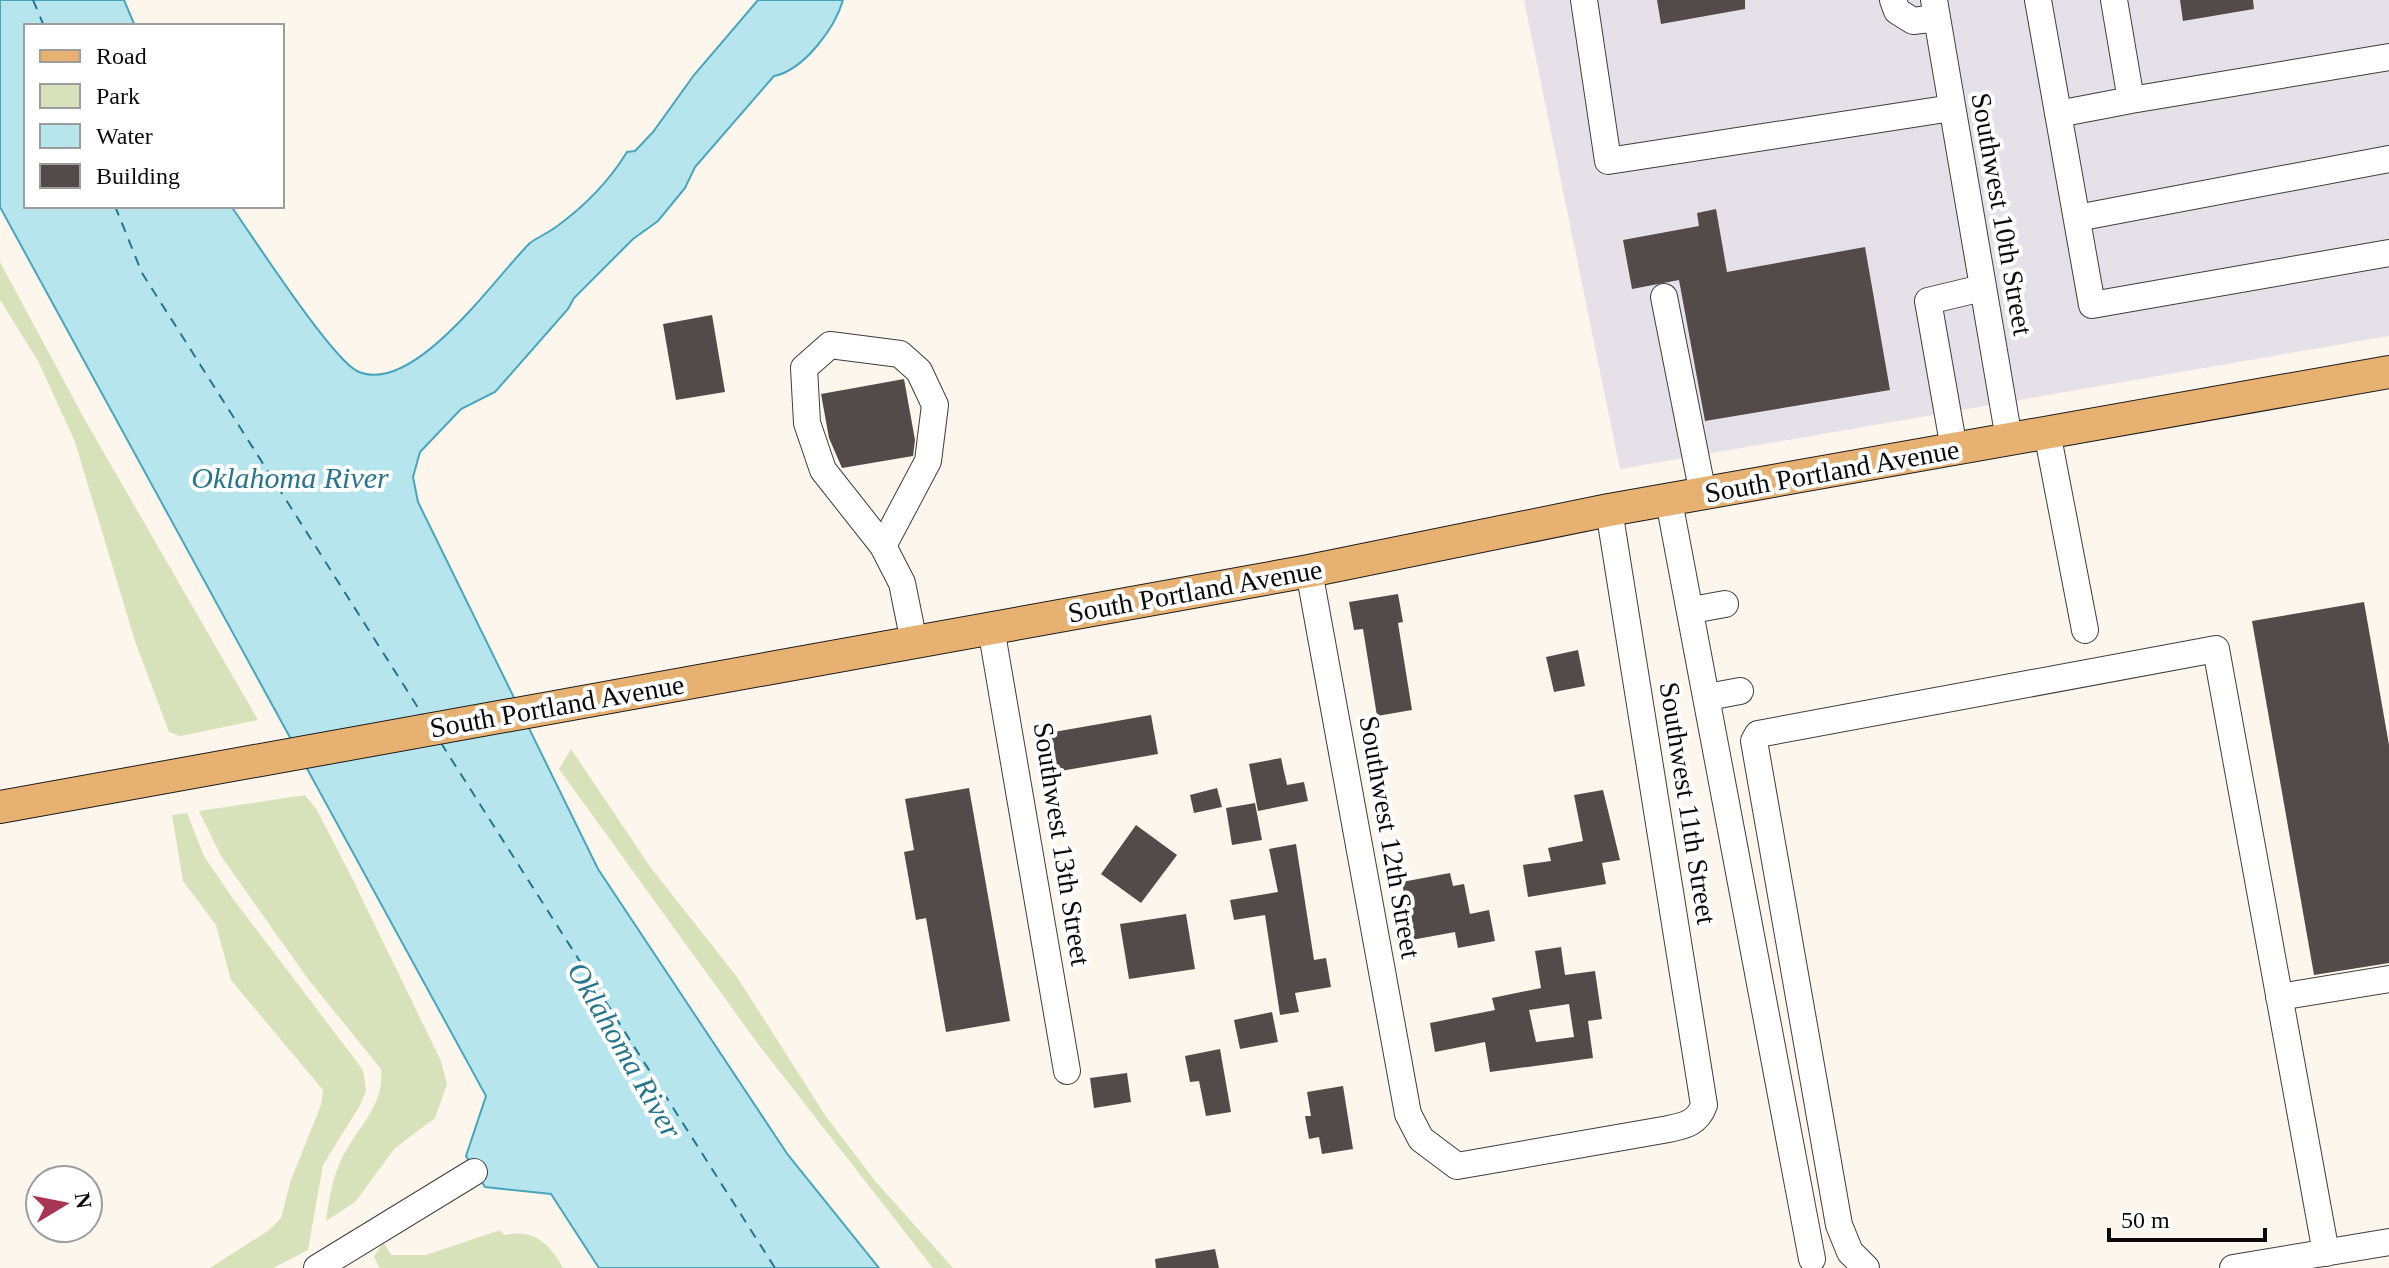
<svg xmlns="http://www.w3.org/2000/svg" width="2389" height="1268" font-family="Georgia,serif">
<rect width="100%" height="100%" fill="#fdf6ec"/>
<path fill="#e6e0e9" d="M 1524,0 L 2389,0 L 2389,336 L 1620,469 Z"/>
<path fill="#d8e2ba" d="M 0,262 L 85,420 L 258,720 L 180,736 L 169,732 L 135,641 L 75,442 L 38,361 L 0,300 Z
M 571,749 L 651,868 L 737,977 L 827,1118 L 876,1182 L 953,1268 L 933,1268 L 758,1044 L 559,769 Z
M 305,795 L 317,810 L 352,878 L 441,1061 L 447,1084 L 435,1118 L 395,1148 L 355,1202 L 326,1221 C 329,1198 333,1175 344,1154 C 359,1126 385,1104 381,1069 L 308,979 L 221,856 L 199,811 Z
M 187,813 L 204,856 L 231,896 L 363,1070 L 366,1091 L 359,1107 L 323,1165 L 308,1250 L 273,1268 L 210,1268 L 269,1230 L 281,1218 L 291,1180 L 321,1105 L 323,1090 L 231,980 L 216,925 L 183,881 L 172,815 Z
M 500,1230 L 504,1235 C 534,1229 549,1243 563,1268 L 380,1268 L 374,1257 L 383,1242 L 391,1255 L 426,1255 Z"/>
<path fill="#b7e5ee" stroke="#47a6bc" stroke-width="2" d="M 0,0 L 124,0 L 135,26 L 26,26 L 26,206 L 231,206 C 253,237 331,358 357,371 C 413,398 496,276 530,243 C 538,237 548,233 556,227 C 585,206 608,183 627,152 L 635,151 L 653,132 L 694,75 L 758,0 L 843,0 C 835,28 804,70 774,76 L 695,167 L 685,188 L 658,221 L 633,239 L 574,298 L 568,309 L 495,392 L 461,409 L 420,452 L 413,477 L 418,502 L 598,869 L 788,1155 L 879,1268 L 599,1268 L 551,1194 L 485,1187 L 466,1156 L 486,1096 L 0,207 Z"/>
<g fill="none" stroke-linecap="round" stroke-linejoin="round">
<path stroke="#25768d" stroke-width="2" stroke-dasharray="10 8" stroke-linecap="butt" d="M 33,0 L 44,26
M 115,206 L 142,273 L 422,714
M 441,743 L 775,1268"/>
</g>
<path fill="#534b49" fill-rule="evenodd" d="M 1657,0 L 1745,0 L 1745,9 L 1661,24 Z
M 2180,0 L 2253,0 L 2254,9 L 2183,21 Z
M 1716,209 L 1727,272 L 1865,247 L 1890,390 L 1705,421 L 1679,280 L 1632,289 L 1623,240 L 1699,226 L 1697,213 Z
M 712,315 L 725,392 L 676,400 L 663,324 Z
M 904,379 L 915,440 L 913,456 L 842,468 L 829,438 L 821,394 Z
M 1398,594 L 1403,622 L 1398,623 L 1412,710 L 1377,716 L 1363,629 L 1354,630 L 1349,602 Z
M 2364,602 L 2389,745 L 2389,963 L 2314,975 L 2252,621 Z
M 1578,650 L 1585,686 L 1554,692 L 1546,657 Z
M 1151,715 L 1158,754 L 1055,772 L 1048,733 Z
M 1281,758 L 1287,785 L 1304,782 L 1308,801 L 1258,811 L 1249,764 Z
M 969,788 L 1010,1021 L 946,1032 L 926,918 L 916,920 L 904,852 L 914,850 L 905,799 Z
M 1217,788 L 1222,807 L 1194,813 L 1190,795 Z
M 1603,790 L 1620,860 L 1602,863 L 1606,884 L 1528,897 L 1523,865 L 1551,861 L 1548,848 L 1583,841 L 1574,795 Z
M 1255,803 L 1262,840 L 1232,845 L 1226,808 Z
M 1136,825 L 1177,855 L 1141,903 L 1101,874 Z
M 1296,844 L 1314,960 L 1326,958 L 1331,987 L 1295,993 L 1299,1012 L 1280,1015 L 1265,915 L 1234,920 L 1230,900 L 1278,892 L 1269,849 Z
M 1450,873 L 1453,886 L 1464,884 L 1470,914 L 1489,910 L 1495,941 L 1458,948 L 1455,932 L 1406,941 L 1403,920 L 1408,919 L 1402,882 Z
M 1186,914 L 1195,969 L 1129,979 L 1120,924 Z
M 1561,947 L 1565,975 L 1595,971 L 1602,1019 L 1588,1021 L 1593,1058 L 1490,1072 L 1485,1042 L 1435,1052 L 1430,1023 L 1495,1010 L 1492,998 L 1541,988 L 1535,951 ZM 1569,1004 L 1574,1037 L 1536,1042 L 1529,1010 Z
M 1272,1012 L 1278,1042 L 1240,1049 L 1234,1020 Z
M 1220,1049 L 1231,1112 L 1206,1116 L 1199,1081 L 1190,1082 L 1185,1056 Z
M 1127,1073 L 1131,1102 L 1094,1108 L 1090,1078 Z
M 1343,1086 L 1353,1149 L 1322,1154 L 1319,1137 L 1309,1139 L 1305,1116 L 1311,1116 L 1307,1092 Z
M 1215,1249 L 1219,1268 L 1156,1268 L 1155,1259 Z"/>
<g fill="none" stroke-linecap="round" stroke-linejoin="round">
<defs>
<path id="minor" d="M 1584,0 L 1608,161 L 1952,108
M 1893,0 L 1897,11 L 1913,21 L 1937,18
M 1934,0 L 2009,439
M 2038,0 L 2092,305 L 2389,253
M 2114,0 L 2131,100 L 2389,57
M 2058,114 L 2131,100
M 2077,218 L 2389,159
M 1664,297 L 1703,494
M 2047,432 L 2085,630
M 1954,449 L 1928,301 L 1982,288
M 1669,501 L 1812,1259
M 883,546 L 928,461 L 935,405 L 919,371 L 900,354 L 830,345 L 804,368 L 807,423 L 823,470 L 883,546 L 902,583 L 914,642
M 1309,571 L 1408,1114 L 1421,1139 L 1457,1166 L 1663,1130 C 1682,1126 1697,1125 1704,1105 L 1609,510
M 1692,610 L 1725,604
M 991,628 L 1067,1071
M 1708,697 L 1740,691
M 2279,997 L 2389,979
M 317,1268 L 474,1172
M 1866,1268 L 1850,1252 L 1839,1225 L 1754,741 L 1758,734 L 2216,649 L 2326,1253
M 2233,1268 L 2389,1242"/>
<path id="major" d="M 0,807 L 1309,571 L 1609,510 L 2389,372"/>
</defs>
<use href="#minor" stroke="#3e3e3e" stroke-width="28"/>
<use href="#major" stroke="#1c1c1c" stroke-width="34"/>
<use href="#minor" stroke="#fff" stroke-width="26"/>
<use href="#major" stroke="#e7b172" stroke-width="32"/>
</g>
<g text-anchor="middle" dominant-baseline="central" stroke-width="8" stroke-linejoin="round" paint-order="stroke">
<g font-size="28" fill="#0b0b0b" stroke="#fff">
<text transform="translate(2002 214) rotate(80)">Southwest 10th Street</text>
<text transform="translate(1832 471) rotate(-10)">South Portland Avenue</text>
<text transform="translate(1195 591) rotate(-10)">South Portland Avenue</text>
<text transform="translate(557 706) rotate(-10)">South Portland Avenue</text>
<text transform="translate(1688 803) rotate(81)">Southwest 11th Street</text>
<text transform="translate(1390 837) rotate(80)">Southwest 12th Street</text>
<text transform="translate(1062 844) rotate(81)">Southwest 13th Street</text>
</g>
<g font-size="30" font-style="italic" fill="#25768d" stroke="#fff">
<text x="290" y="477">Oklahoma River</text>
<text transform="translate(625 1050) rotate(60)">Oklahoma River</text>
</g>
</g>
<rect x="24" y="24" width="260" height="184" fill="#ffffff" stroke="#9d9d9d" stroke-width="2"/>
<rect x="40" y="50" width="40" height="12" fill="#e7b172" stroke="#9d9d9d" stroke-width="2"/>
<text x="96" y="64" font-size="24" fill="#0b0b0b">Road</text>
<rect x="40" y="84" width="40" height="24" fill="#d8e2ba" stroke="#9d9d9d" stroke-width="2"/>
<text x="96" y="104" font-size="24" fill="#0b0b0b">Park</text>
<rect x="40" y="124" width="40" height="24" fill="#b7e5ee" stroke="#9d9d9d" stroke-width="2"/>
<text x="96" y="144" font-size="24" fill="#0b0b0b">Water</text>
<rect x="40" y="164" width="40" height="24" fill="#534b49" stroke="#9d9d9d" stroke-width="2"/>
<text x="96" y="184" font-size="24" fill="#0b0b0b">Building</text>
<g transform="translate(64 1204) rotate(80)"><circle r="38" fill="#ffffff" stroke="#9d9d9d" stroke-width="2"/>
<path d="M0-6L14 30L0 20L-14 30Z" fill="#a93554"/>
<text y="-12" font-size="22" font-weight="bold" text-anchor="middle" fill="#0b0b0b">N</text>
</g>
<path d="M2109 1228v12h156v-12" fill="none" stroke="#0b0b0b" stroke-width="4"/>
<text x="2121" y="1228" font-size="24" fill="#0b0b0b" stroke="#ffffff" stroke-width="6" paint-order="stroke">50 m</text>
</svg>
